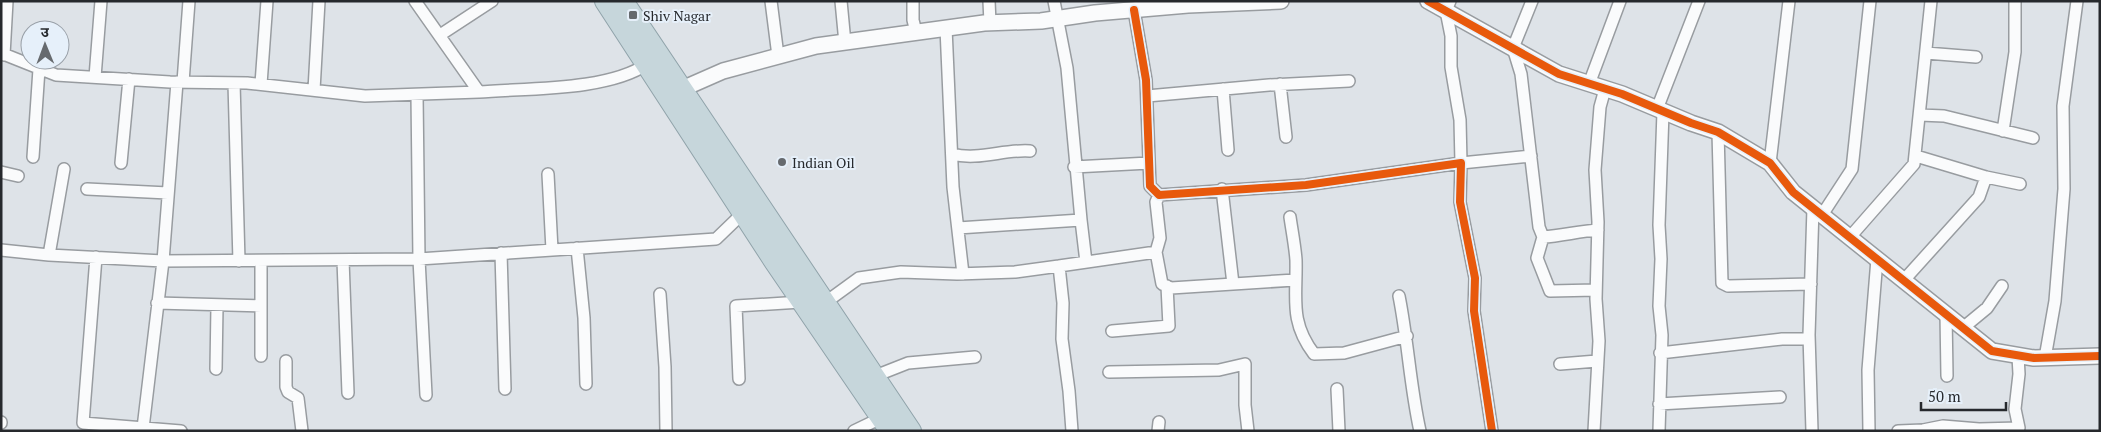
<svg xmlns="http://www.w3.org/2000/svg" width="2101" height="432" font-family="'PT Serif','Noto Sans Devanagari',serif">
<rect width="100%" height="100%" fill="#dee3e8"/>
<g fill="none" stroke-linecap="round" stroke-linejoin="round">
<defs>
<path id="street" d="M 415,1 L 479,92 C 526,88 608,91 647,64
M 771,1 L 778,56
M 841,1 L 845,43
M 913,1 L 913,20 L 916,32
M 989,1 L 990,23
M 1450,1 L 1446,11 L 1451,36 L 1451,67 L 1460,120 L 1461,163 L 1531,156
M 1532,1 L 1513,48 L 1521,74 L 1539,227 L 1543,237 C 1562,236 1579,231 1598,230
M 1134,10 L 1146,80 L 1150,186 L 1159,195 L 1306,185 L 1461,163 L 1460,202 L 1475,278 L 1474,311 L 1492,431
M 946,28 L 953,187 L 963,274
M 440,35 L 492,1
M 1,53 L 56,75 L 170,82 L 247,83 L 365,96 L 479,92
M 1926,53 L 1976,57
M 4,55 L 7,1
M 95,77 L 101,1
M 183,82 L 189,1
M 234,83 L 239,261
M 261,84 L 267,1
M 1280,84 L 1286,137
M 1589,84 L 1620,1
M 1223,89 L 1228,150
M 314,90 L 319,1
M 417,95 L 419,259 L 426,395
M 1147,96 L 1269,85 L 1349,81
M 1657,109 L 1699,1
M 1920,115 L 1944,116 L 2033,138
M 2003,131 L 2015,52 L 2015,1
M 1718,132 L 1722,283 L 1728,286 L 1811,284
M 952,154 C 978,161 1004,149 1030,151
M 1916,156 L 1986,177 L 2020,184
M 33,157 L 39,69
M 121,163 L 129,79
M 1770,163 L 1789,1
M 1074,167 L 1149,163
M 1,172 L 18,176
M 548,174 L 552,250
M 87,189 L 168,193
M 1222,189 L 1233,284
M 1822,215 L 1852,169 L 1870,1
M 1290,217 C 1292,231 1295,246 1296,260 C 1297,298 1289,321 1314,354 L 1344,353 L 1407,336
M 1081,220 L 1086,262
M 958,228 L 1081,220 L 1067,68 L 1054,1
M 1543,237 L 1537,258 L 1550,291 L 1596,290
M 1850,237 L 1914,164 L 1931,1
M 577,248 L 584,318 L 586,384
M 1,250 L 49,255 L 163,261 L 419,259 L 716,239 L 743,213
M 1156,252 L 1160,238 L 1156,202 L 1159,195
M 501,253 L 505,389
M 49,255 L 64,169
M 96,257 L 83,423 L 181,431
M 343,260 L 348,393
M 1059,266 L 1156,252 L 1162,284 L 1171,288 L 1295,280
M 1904,280 L 1979,197 L 1986,177
M 660,294 L 665,367 L 666,431
M 1399,296 C 1408,341 1410,386 1420,431
M 826,302 L 859,278 L 901,272 L 957,274 L 1015,272 L 1059,266 L 1063,303 L 1062,339 L 1069,391 L 1072,431
M 157,303 L 261,306
M 1946,314 L 1947,376
M 1964,327 L 1987,308 L 2002,286
M 1112,331 L 1169,326 L 1167,286
M 1660,353 L 1782,339 L 1809,339
M 261,356 L 261,261
M 2045,358 L 2055,301 L 2064,189 L 2063,106 L 2077,1
M 286,361 L 286,387 L 288,392 L 298,398 L 302,431
M 1560,364 L 1597,361
M 216,369 L 217,306
M 1109,372 L 1219,370 L 1245,364 L 1245,405 L 1248,431
M 875,376 L 908,363 L 975,357
M 739,379 L 736,306 L 801,302
M 1337,389 L 1339,431
M 1659,404 L 1780,397
M 1,423 L 1,422
M 143,428 L 163,261 L 177,82
M 854,431 L 881,418
M 1158,431 L 1159,422
M 1594,431 L 1599,341 L 1596,299 L 1598,222 L 1595,170 L 1600,107 L 1605,89
M 1659,431 L 1662,335 L 1659,306 L 1661,259 L 1659,225 L 1663,112
M 1812,431 L 1809,335 L 1813,208
M 1869,431 L 1868,370 L 1877,259
M 1898,431 L 1923,430 L 1943,426 L 1979,429 L 2019,428 L 2015,409 L 2019,374 L 2018,356"/>
<path id="secondary" d="M 1428,1 L 1559,74 L 1622,94 L 1691,123 L 1718,132 L 1770,163 L 1793,192 L 1992,351 L 2034,358 L 2100,356
M 682,89 L 723,71 L 816,46 L 984,23 L 1041,21 L 1095,13 L 1188,5 L 1281,1"/>
<path id="highway" d="M 605,1 L 774,261 L 890,431
M 623,1 L 911,431"/>
</defs>
<use href="#street" stroke="#989ca0" stroke-width="14"/>
<use href="#secondary" stroke="#989ca0" stroke-width="18"/>
<use href="#highway" stroke="#90a3aa" stroke-width="22"/>
<use href="#street" stroke="#fafbfc" stroke-width="11"/>
<use href="#secondary" stroke="#fafbfc" stroke-width="15"/>
<use href="#highway" stroke="#c6d6db" stroke-width="20"/>
<defs>
<path id="cycleway" d="M 1428,1 L 1559,74 L 1622,94 L 1691,123 L 1718,132 L 1770,163 L 1793,192 L 1992,351 L 2034,358 L 2100,356
M 1134,10 L 1146,80 L 1150,186 L 1159,195 L 1306,185 L 1461,163 L 1460,202 L 1475,278 L 1474,311 L 1492,431"/>
</defs>
<use href="#cycleway" stroke="#e6f0fa" stroke-width="11"/>
<use href="#cycleway" stroke="#e8590c" stroke-width="8"/>
</g>
<g fill="#666a6e" stroke="#e6f0fa" stroke-width="2">
<rect x="628" y="10" width="10" height="10" rx="2.5"/>
<circle cx="782" cy="162" r="5"/>
</g>
<g text-anchor="middle" dominant-baseline="central" stroke-width="4" stroke-linejoin="round" paint-order="stroke">
<g font-size="14" fill="#26292d" stroke="#e6f0fa" text-anchor="start">
<text x="643" y="15">Shiv Nagar</text>
<text x="792" y="162">Indian Oil</text>
</g>
</g>
<rect width="2101" height="432" fill="none" stroke="#26292d" stroke-width="5"/>
<g transform="translate(45 45) rotate(359)"><circle r="24" fill="#e6f0fa" stroke="#99a0a8"/>
<path d="M0-4L9 19L0 12L-9 19Z" fill="#666a6e"/>
<text y="-8" font-size="14" font-weight="bold" text-anchor="middle" fill="#26292d">उ</text>
</g>
<path d="M1921 402v8h85v-8" fill="none" stroke="#26292d" stroke-width="2.5"/>
<text x="1928" y="402" font-size="15" fill="#26292d" stroke="#e6f0fa" stroke-width="4" paint-order="stroke">50 m</text>
</svg>
